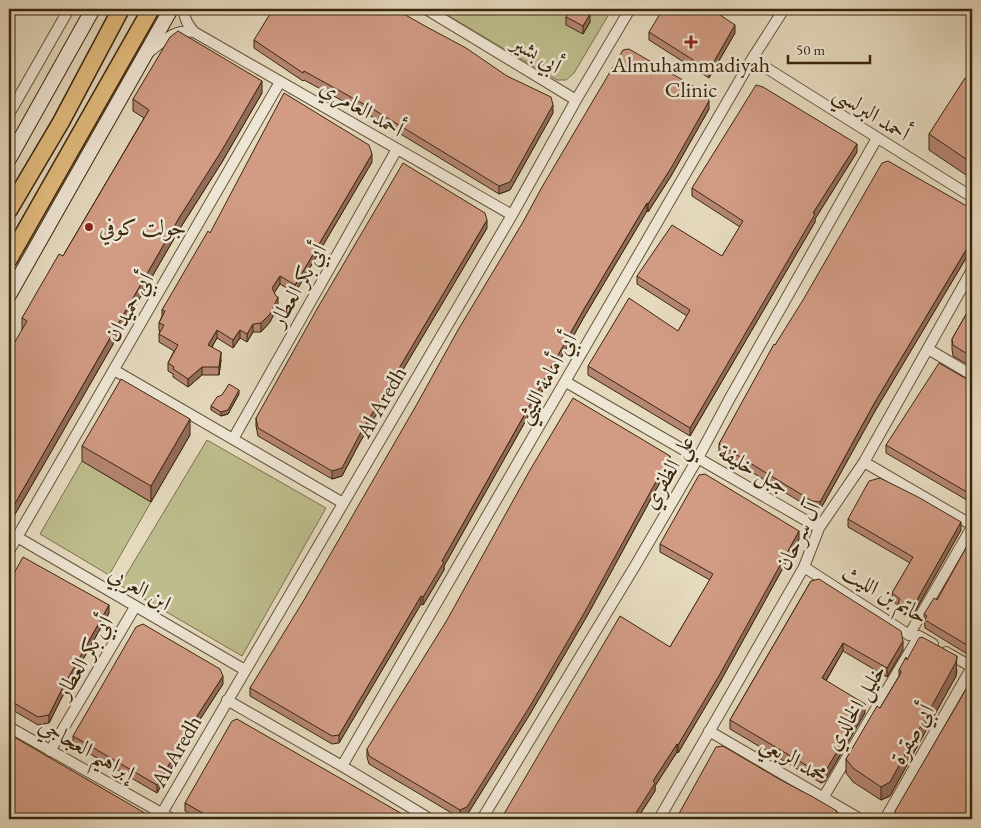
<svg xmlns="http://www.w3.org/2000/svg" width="981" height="828" font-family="'EB Garamond',Amiri,serif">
<rect width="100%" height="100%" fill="#e5d9be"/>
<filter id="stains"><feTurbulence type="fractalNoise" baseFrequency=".004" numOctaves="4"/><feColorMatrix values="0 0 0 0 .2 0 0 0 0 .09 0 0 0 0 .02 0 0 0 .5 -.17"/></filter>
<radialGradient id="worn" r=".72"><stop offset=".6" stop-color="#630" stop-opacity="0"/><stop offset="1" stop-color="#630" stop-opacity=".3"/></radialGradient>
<path fill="#bdbc8c" stroke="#7c714c" d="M 437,9 L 612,9 L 574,73 L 566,80 L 557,80 Z
M 207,440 L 326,508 L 242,656 L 120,585 Z
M 82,461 L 151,502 L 109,575 L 40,534 Z"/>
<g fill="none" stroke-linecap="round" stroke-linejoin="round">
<defs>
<path id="street" d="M 184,9 C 184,19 188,25 194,32 L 512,215
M 426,9 L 576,100
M 149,52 C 165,40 173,29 194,32
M 752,59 L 972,197
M 9,114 L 69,9
M 928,349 L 972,375
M 114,370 L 343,503
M 566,382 L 819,528
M 233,439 L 397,149
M 864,462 L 972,525
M 17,537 L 245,670
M 9,551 L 280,82
M 804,567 L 909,635 L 919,636 L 933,644
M 909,635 L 972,527
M 227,700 L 342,766 L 430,819
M 9,727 L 172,819
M 709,731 L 860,819
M 50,751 L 135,607
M 342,766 L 752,59 L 784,9
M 823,798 L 919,636
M 162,813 L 512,215 L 576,100 L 630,9
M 482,819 L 635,566 L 698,458 L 730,398 L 877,138
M 659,819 L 804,567 L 819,528 L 864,462 L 972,270
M 885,819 L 972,667 L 946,652"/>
<path id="secondary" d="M 9,159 L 93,9
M 9,295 L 171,9"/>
<path id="primary" d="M 9,210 L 61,122 L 121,9
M 9,259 L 151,9"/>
</defs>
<use href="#street" stroke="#665338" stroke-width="12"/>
<use href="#secondary" stroke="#3b260b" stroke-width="16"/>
<use href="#primary" stroke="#3b260b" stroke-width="19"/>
<use href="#street" stroke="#eee6d5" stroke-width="10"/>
<use href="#secondary" stroke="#eee6d5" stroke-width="14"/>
<use href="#primary" stroke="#e2bc7f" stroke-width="16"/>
</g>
<path fill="#b48572" stroke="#3b260b" d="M 566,17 L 590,22 L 583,34 L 566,25 Z
M 649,32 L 735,33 L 709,78 L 649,40 Z
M 254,40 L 553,113 L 510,190 L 499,194 L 376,119 L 304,80 L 303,81 L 254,48 Z
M 972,73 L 972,179 L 929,150 L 929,134 L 968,80 Z
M 262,93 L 222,162 L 179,230 L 14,516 L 13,516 L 9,523 L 22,329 L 22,318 L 63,256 L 144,118 L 133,111 L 133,99 Z
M 709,109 L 671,176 L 648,212 L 647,211 L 584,317 L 444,566 L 444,570 L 423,605 L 421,604 L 339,743 L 332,744 L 250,696 L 250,688 Z
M 857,152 L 815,219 L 815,222 L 690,436 L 588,375 L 588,366 L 678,331 L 687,316 L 637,284 L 637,276 L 722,256 L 740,227 L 692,196 L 692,188 Z
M 372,162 L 295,293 L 280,284 L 274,293 L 278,306 L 270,322 L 261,332 L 253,332 L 247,342 L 240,338 L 233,348 L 217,338 L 212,347 L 221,360 L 219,375 L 202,375 L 188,387 L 173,377 L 173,374 L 168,371 L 168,363 L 174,351 L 159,342 L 159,334 L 160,332 L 159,331 L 159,323 L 162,316 L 162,310 L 210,233 Z
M 972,209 L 972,248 L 875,411 L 820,510 L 812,509 L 719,452 L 719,444 L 775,345 Z
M 487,228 L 360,442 L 342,476 L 332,479 L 258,436 L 256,426 L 256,418 Z
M 972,304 L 972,367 L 953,356 L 952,349 L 952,339 Z
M 972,382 L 972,503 L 886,453 L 886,445 Z
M 239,394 L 228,414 L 221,416 L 211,410 L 211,406 Z
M 190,435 L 151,502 L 82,461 L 82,446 Z
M 670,464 L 587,616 L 530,714 L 467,815 L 460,818 L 369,764 L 367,757 L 367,749 Z
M 848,519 L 961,530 L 913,615 L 907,612 L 905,615 L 898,611 L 898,605 L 892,601 L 892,593 L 910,563 L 848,527 Z
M 972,537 L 972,657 L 925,628 L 924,614 L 937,600 Z
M 799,539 L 720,682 L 678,753 L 677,752 L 655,786 L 655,791 L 637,819 L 501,819 L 670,647 L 710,580 L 660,552 L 660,544 Z
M 811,581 L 903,650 L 887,677 L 843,651 L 826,681 L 865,713 L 825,781 L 821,783 L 730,729 L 730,720 Z
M 9,582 L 109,613 L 62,697 L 49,723 L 38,725 L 9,708 Z
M 907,660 L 957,670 L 956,676 L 890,796 L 881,800 L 853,782 L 846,773 L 846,759 L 880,708 L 899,676 L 899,670 Z
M 223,684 L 199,721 L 157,793 L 73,744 L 73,736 Z
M 185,803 L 411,819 L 199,819 L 185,811 Z"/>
<path fill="#926c5c" stroke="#3b260b" d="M 590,14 L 590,22 L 583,34 L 583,26 Z
M 735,25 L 735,33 L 709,78 L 709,70 Z
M 262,81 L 262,93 L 222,162 L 179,230 L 14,516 L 14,505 L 179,218 Z
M 709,101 L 709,109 L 671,176 L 648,212 L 648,204 Z
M 553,105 L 553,113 L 510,190 L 499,194 L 499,186 Z
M 857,144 L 857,152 L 815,219 L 815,222 L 690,436 L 690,428 L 813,213 Z
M 372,154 L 372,162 L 295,293 L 295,285 Z
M 647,203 L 647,211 L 584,317 L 444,566 L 444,570 L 423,605 L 423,597 L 442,561 L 584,309 Z
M 487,220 L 487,228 L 360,442 L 342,476 L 332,479 L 332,471 L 360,434 Z
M 972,240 L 972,248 L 875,411 L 820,510 L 820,502 L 875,402 Z
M 280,276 L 280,284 L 272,296 L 272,288 Z
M 278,297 L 278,306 L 270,322 L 261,332 L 261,323 Z
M 253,324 L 253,332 L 247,342 L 247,334 Z
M 217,330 L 217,338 L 208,353 L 208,345 Z
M 240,330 L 240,338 L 233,348 L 233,340 Z
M 221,352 L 221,360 L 219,375 L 219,367 Z
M 202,367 L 202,375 L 188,387 L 188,379 Z
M 239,390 L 239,394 L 228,414 L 221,416 L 221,412 Z
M 190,419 L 190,435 L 151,502 L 151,486 Z
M 670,456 L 670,464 L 587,616 L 530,714 L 467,815 L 460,818 L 460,810 Z
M 13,504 L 13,516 L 9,523 L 9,511 Z
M 961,522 L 961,530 L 913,615 L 913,607 Z
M 799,531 L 799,539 L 720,682 L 678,753 L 678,745 Z
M 421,596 L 421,604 L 339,743 L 339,735 Z
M 907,604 L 907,612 L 905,615 L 905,607 Z
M 109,605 L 109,613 L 62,697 L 49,723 L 49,715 L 62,689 Z
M 903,641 L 903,650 L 887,677 L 887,668 Z
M 843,643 L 843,651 L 822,687 L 822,678 Z
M 957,656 L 956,676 L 890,796 L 881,800 L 881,787 Z
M 223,676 L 223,684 L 199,721 L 157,793 L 157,785 L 199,713 Z
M 865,704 L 865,713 L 825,781 L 821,783 L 821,774 Z
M 677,744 L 677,752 L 655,786 L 655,791 L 637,819 L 634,819 L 634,816 L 653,781 Z"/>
<path fill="#d19b84" stroke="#3b260b" d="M 273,9 L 395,9 L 425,26 L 466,48 L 507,76 L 551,97 L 553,105 L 510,182 L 499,186 L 376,111 L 304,71 L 303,73 L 254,40 Z
M 571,9 L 580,9 L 590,14 L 583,26 L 566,17 Z
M 663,9 L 711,9 L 735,25 L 709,70 L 649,32 Z
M 178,31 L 262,81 L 222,150 L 179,218 L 14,505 L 13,504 L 9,511 L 9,352 L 27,321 L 22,318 L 59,254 L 63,256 L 149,110 L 133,99 L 170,37 Z
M 629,49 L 707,94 L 709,101 L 671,168 L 648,204 L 647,203 L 584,309 L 442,561 L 444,562 L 423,597 L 421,596 L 339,735 L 332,736 L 250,688 L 304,600 L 417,404 L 458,330 L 523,222 L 542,187 L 623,50 Z
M 972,73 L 972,163 L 929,134 L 965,78 L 968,80 Z
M 756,85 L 763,87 L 857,144 L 813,213 L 815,214 L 690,428 L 588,366 L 629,298 L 678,331 L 690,310 L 637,276 L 672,225 L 722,256 L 743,221 L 692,188 Z
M 284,93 L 369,145 L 372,154 L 295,285 L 280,276 L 272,288 L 276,296 L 278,297 L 270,314 L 261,323 L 253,324 L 247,334 L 240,330 L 233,340 L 217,330 L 208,345 L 221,352 L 219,367 L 202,367 L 188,379 L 173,369 L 174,367 L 168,363 L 178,345 L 159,334 L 164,325 L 159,323 L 165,311 L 162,310 L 208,231 L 210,233 Z
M 888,161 L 972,209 L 972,240 L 875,402 L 820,502 L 812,501 L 719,444 L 774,344 L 775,345 L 803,300 L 882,163 Z
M 403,163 L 485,213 L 487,220 L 360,434 L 342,468 L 332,471 L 258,428 L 256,418 L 317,309 Z
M 972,304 L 972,357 L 953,345 L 952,339 Z
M 939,363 L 972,382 L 972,495 L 886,445 Z
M 121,379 L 190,419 L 151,486 L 82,446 Z
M 229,384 L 239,390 L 228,410 L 221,412 L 211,406 L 217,397 L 222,395 Z
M 573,398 L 670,456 L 587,608 L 530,706 L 467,807 L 460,810 L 369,756 L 367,749 L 447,620 L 530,470 Z
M 705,474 L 799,531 L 720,674 L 678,745 L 677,744 L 653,781 L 655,783 L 634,816 L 636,817 L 635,819 L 501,819 L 620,616 L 670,647 L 713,574 L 660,544 L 699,475 Z
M 880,478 L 918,497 L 961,522 L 913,607 L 907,604 L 905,607 L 898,603 L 900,599 L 892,593 L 913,557 L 848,519 L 869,481 Z
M 972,537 L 972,648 L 925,620 L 927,616 L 924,614 L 934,598 L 937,600 Z
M 23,557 L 109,605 L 62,689 L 49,715 L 38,717 L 9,700 L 9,582 Z
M 819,579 L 901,631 L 903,641 L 887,668 L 843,643 L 822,678 L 865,704 L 825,772 L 821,774 L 730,720 L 811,581 Z
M 143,624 L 220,669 L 223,676 L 199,713 L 157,785 L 73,736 L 136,627 Z
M 922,637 L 957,656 L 956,662 L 890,782 L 881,787 L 853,768 L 846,759 L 877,706 L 880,708 L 901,673 L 901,671 L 899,670 L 906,657 L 907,660 L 919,638 Z
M 972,679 L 972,819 L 896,819 L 895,811 Z
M 237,719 L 411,819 L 213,819 L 185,803 L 232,721 Z
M 9,734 L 155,819 L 9,819 Z
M 723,746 L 779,779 L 813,797 L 837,811 L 836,812 L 848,819 L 676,819 L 716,747 Z"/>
<g fill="#8f2418" stroke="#eee6d5" stroke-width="2">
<path d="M688.5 34.5h5v5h5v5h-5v5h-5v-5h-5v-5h5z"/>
<circle cx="89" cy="227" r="5"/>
</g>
<g text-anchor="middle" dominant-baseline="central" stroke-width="5" stroke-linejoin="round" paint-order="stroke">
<g font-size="22" fill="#3b260b" stroke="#eee6d5">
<text transform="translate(537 54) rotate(31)">أبي بشير</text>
<text transform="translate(362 108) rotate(30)">أحمد العامري</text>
<text transform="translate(872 113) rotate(32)">أحمد البرلسي</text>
<text transform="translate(298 285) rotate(-60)">أبي بكر العطار</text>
<text transform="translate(129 307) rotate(-60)">أبي حميدان</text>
<text transform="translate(546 378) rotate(-60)">أبي أمامة الليثي</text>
<text transform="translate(381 402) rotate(-60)">Al Aredh</text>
<text transform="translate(754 469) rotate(30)">جبل خليفة</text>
<text transform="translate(668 472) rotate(-60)">علي الظفري</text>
<text transform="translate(798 536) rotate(-63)">آل سرحان</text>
<text transform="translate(140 588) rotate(30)">ابن العربي</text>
<text transform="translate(885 594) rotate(30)">حاتم بن الليث</text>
<text transform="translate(84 657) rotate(-59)">أبي بكر العطار</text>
<text transform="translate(855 707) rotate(-59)">خليل الخالدي</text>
<text transform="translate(912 734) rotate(-60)">أبي صقرة</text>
<text transform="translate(87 749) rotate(29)">إبراهيم العجاجي</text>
<text transform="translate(176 751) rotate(-60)">Al Aredh</text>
<text transform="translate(794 759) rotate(30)">محمد الربعي</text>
</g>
<g font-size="22" fill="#3b260b" stroke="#eee6d5">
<text x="691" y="64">Almuhammadiyah<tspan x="691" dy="25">Clinic</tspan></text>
<text x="99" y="227" text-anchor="start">جولت كوفي</text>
</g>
</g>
<rect width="981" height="828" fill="none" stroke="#e5d9be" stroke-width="30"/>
<rect x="10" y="10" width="961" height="808" fill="none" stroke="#3b260b" stroke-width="2.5"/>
<rect x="15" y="15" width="951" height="798" fill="none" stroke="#3b260b"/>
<path d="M788 55v8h82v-8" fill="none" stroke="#3b260b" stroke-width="2.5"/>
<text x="796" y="55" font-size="15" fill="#3b260b" stroke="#eee6d5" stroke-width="4" paint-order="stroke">50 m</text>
<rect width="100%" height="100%" filter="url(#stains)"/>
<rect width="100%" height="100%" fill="url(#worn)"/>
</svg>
